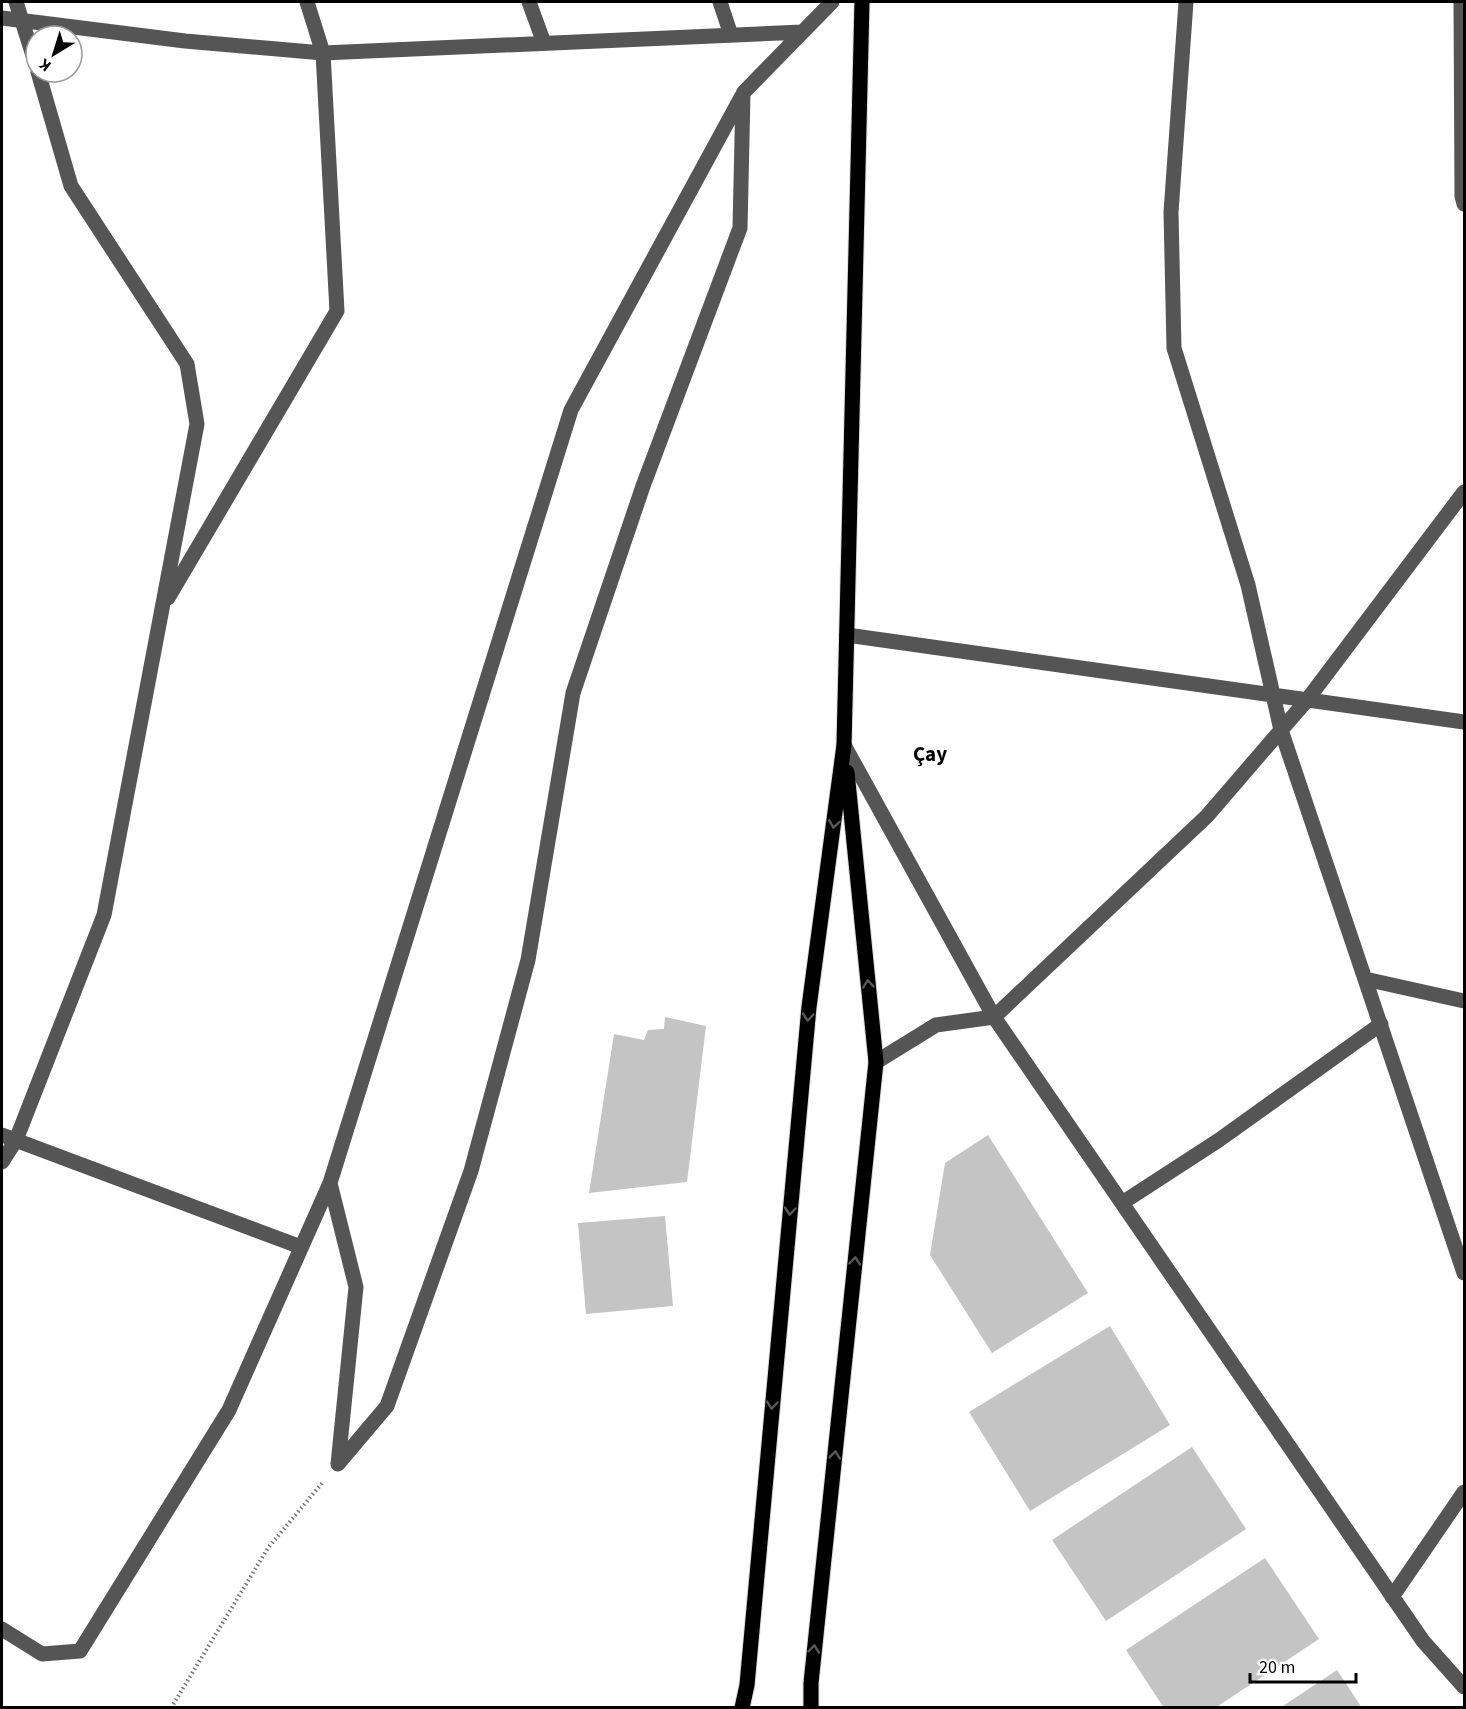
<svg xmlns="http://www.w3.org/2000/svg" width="1466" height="1709" font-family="'Source Sans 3',sans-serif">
<rect width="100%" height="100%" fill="#fff"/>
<path fill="#c4c4c4" d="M 665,1017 L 706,1026 L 687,1182 L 589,1193 L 614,1034 L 644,1040 L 648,1030 L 664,1029 Z
M 988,1135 L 1088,1293 L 992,1353 L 930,1255 L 945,1163 Z
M 665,1216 L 673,1306 L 586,1314 L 578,1223 Z
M 1110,1326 L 1170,1425 L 1030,1511 L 969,1412 Z
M 1192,1447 L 1246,1529 L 1106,1621 L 1052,1540 Z
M 1265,1558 L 1319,1639 L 1215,1708 L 1164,1708 L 1126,1650 Z
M 1337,1670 L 1362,1708 L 1280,1708 Z"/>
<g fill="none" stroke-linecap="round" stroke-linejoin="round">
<defs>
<path id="major" d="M 742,1708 L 747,1685 L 809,1007 L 844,745 L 862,2
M 811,1708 L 811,1683 L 876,1062 L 847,772"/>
</defs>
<use href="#major" stroke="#dbdbdb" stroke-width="17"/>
<path stroke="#777" stroke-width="4" stroke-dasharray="1.5 3" stroke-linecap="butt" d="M 171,1708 L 268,1548 L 323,1482"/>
<path stroke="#555" stroke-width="15" d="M 16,2 L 36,65
M 529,2 L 544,43
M 720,2 L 731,35
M 1186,2 L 1171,212 L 1174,348 L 1248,585 L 1281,730 L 1464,1273
M 1461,2 L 1462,196 L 1464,204
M 2,18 L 185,41 L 323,53 L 802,32
M 168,598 L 337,311 L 323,53 L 307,2
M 847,635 L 1464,722
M 844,745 L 994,1017 L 1423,1641 L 1464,1687
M 1365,979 L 1464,1001
M 876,1062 L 936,1025 L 994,1017 L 1207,816 L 1307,700 L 1464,492
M 2,1135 L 301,1247
M 2,1162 L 16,1140 L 104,915 L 197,424 L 187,364 L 71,186 L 38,72
M 330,1183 L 356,1287 L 338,1464
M 1122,1203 L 1219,1140 L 1381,1024
M 338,1464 L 387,1406 L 471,1171 L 528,960 L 573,693 L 643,486 L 740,228 L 743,94
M 1392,1597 L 1464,1492
M 2,1629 L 42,1654 L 80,1651 L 229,1410 L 330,1183 L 571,410 L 744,92 L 832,2"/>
<use href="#major" stroke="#000" stroke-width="15"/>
</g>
<defs><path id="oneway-chevron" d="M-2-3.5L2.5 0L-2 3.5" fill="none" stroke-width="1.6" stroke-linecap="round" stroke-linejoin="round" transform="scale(1.5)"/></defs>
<g stroke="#595959">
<use href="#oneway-chevron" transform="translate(834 824) rotate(98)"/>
<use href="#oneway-chevron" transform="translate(868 984) rotate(-96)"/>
<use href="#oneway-chevron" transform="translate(808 1017) rotate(95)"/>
<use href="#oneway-chevron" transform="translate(790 1211) rotate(95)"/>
<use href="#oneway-chevron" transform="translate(855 1261) rotate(-84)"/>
<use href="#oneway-chevron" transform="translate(772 1405) rotate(95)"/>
<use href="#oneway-chevron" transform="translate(835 1455) rotate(-84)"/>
<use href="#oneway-chevron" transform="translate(814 1649) rotate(-84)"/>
</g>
<g text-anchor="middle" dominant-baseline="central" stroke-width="4.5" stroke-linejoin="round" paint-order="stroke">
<g font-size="21" font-weight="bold" fill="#000" stroke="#fff">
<text x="930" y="754">Çay</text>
</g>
</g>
<rect width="1466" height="1709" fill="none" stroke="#000000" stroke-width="6"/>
<g transform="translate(54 54) rotate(218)"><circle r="28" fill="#ffffff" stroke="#999999" stroke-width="1.5"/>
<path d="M0-4.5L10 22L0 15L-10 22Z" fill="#000000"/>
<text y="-9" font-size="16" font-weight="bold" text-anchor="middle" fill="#000000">K</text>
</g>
<path d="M1250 1673v9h106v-9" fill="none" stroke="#000000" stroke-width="3"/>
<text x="1259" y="1673" font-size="18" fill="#000000" stroke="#ffffff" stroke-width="4.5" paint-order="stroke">20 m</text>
</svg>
